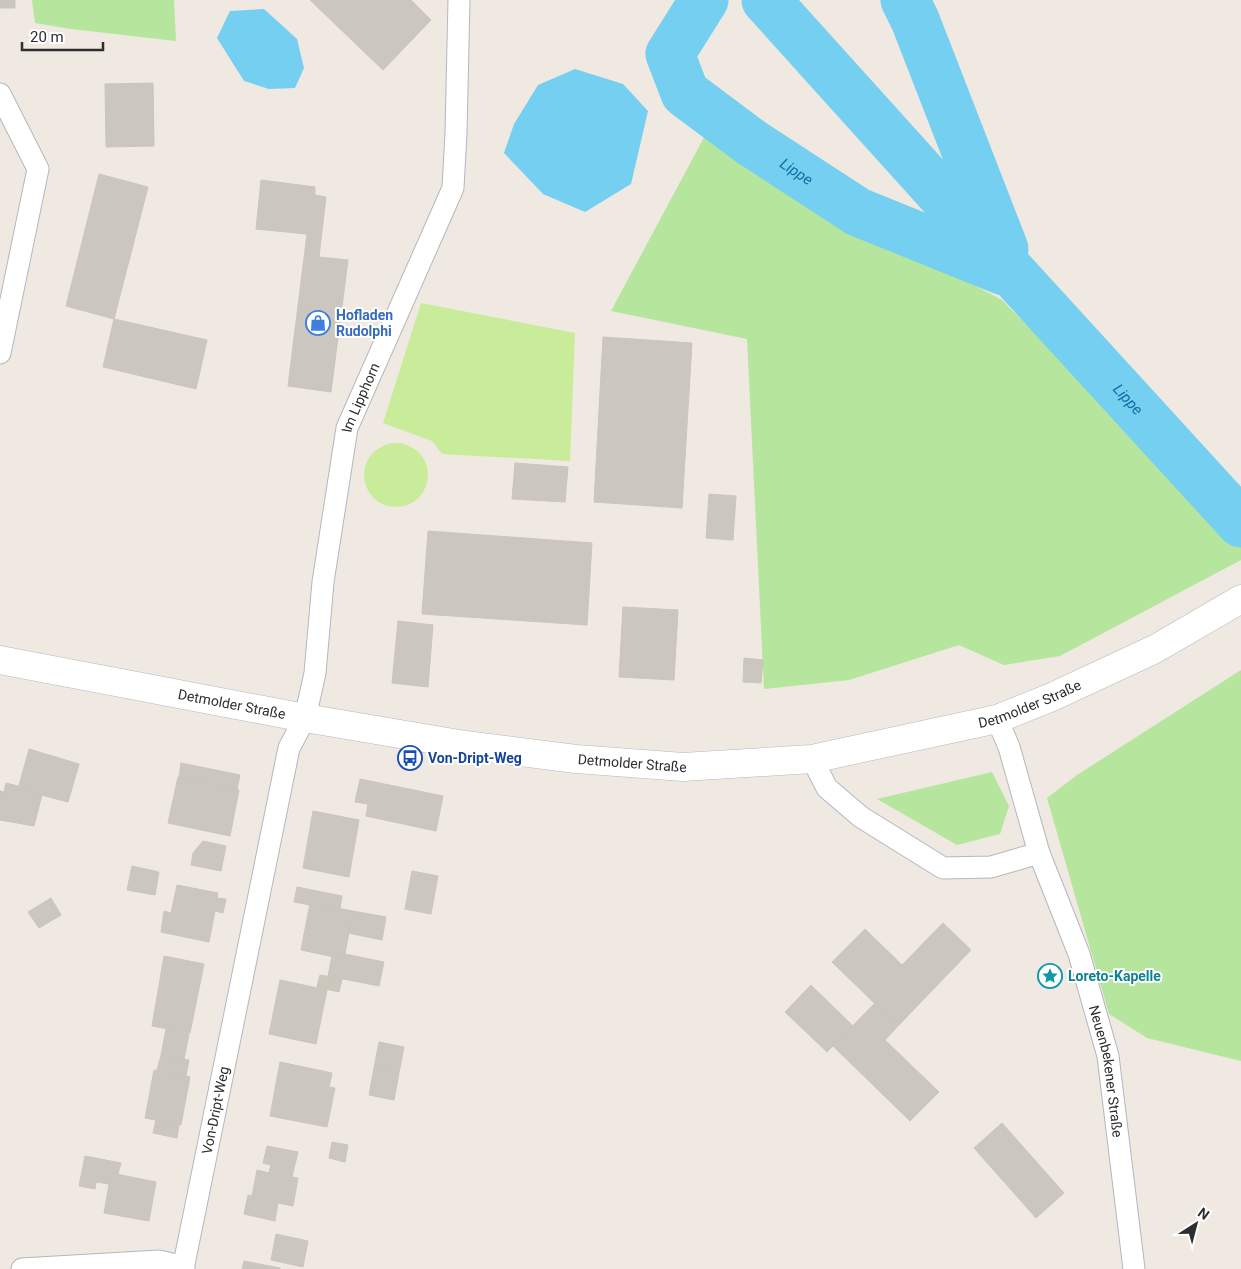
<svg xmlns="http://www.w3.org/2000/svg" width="1241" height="1269" font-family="Roboto,sans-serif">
<rect width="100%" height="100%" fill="#efe9e1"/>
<path fill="#b6e59e" d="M 32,0 L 174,0 L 176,41 L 71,29 L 35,23 Z
M 708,130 L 792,188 L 1002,300 L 1241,542 L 1241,560 L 1060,656 L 1004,665 L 959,645 L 849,680 L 764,689 L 747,339 L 611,311 Z
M 1241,670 L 1241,1061 L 1147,1038 L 1109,1014 L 1047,798 L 1077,775 Z
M 992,772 L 1009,806 L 1000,834 L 957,845 L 877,799 Z"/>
<path fill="#c9ec9a" d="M 421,303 L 575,333 L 570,461 L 442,454 L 432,441 L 383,423 Z
M364 475a32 32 0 1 1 64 0a32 32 0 1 1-64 0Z"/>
<path fill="#75cff0" d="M 264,9 L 297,39 L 304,68 L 295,88 L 269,89 L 244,81 L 217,38 L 230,11 Z
M 575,69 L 623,84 L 648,111 L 631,184 L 585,212 L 543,194 L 504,153 L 514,124 L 538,85 Z"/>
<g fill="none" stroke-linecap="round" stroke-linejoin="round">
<g stroke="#75cff0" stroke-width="49">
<path id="s1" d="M 704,0 L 670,54 L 685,93 L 752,143 L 858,212 L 1004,271"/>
<path id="s2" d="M 766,0 L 1015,276 L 1241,523"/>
<path d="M 905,0 L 915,20 L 1004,249"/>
</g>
</g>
<path fill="#cbc7bf" stroke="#cbc5ba" d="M 0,0 L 15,0 L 15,8 L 0,8 Z
M 310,0 L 411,0 L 431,20 L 383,70 Z
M 153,83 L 154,146 L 106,147 L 105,84 Z
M 99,174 L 148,187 L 114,319 L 66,306 Z
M 261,180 L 315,187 L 315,195 L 326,197 L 319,257 L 348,260 L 331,392 L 288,386 L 307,234 L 256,229 Z
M 114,319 L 207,340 L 196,389 L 103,367 Z
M 603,337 L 692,343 L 682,508 L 594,502 Z
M 515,463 L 568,467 L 565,502 L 512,499 Z
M 709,494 L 736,496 L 733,540 L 706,538 Z
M 428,531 L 592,543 L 587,625 L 422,614 Z
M 623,607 L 678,610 L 674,680 L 619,677 Z
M 398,621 L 433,625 L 428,687 L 392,683 Z
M 744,658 L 763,660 L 761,683 L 743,682 Z
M 29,749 L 79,764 L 68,802 L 18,789 Z
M 181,763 L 240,775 L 237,789 L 179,777 Z
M 178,777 L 239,790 L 230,836 L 168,823 Z
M 360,779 L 443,796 L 436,831 L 366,816 L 368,804 L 355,802 Z
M 6,783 L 18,786 L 18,789 L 42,795 L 34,826 L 0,820 L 0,791 L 4,792 Z
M 313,811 L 359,820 L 349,877 L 303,868 Z
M 203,841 L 226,846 L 221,871 L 191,865 L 193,853 Z
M 132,866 L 159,872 L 155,895 L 127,890 Z
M 412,871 L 438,876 L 431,914 L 405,909 Z
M 177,885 L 218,893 L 217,898 L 226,899 L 223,913 L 215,911 L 209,942 L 161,932 L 164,911 L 171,913 Z
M 297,887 L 342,896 L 340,908 L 310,903 L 310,905 L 294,902 Z
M 51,898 L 61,915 L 39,928 L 28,912 Z
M 310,903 L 353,911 L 344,959 L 301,950 Z
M 353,911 L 386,917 L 382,940 L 348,933 Z
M 943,923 L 971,950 L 898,1026 L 832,962 L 865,929 L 902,965 Z
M 345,954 L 384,962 L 379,986 L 328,976 L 332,956 L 344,959 Z
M 164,956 L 204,964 L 190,1033 L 152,1026 Z
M 320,975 L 342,979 L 339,992 L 317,987 Z
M 280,980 L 327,990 L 316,1044 L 269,1034 Z
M 811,985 L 853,1026 L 827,1052 L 785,1012 Z
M 875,1003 L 898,1026 L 885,1040 L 939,1092 L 910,1121 L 833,1046 Z
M 166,1029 L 189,1034 L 184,1059 L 161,1055 Z
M 379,1042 L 404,1047 L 399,1073 L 374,1068 Z
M 161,1055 L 189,1060 L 186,1076 L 157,1070 Z
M 280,1062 L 332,1073 L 329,1087 L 335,1088 L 327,1127 L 270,1116 Z
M 374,1068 L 399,1073 L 394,1100 L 369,1095 Z
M 154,1070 L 190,1077 L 181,1125 L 145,1118 Z
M 156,1120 L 179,1125 L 177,1138 L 153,1133 Z
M 1002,1123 L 1064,1193 L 1036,1218 L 974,1148 Z
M 332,1142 L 348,1145 L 345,1162 L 329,1158 Z
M 267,1146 L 298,1152 L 292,1177 L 298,1178 L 293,1206 L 278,1203 L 275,1221 L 244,1214 L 248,1195 L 252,1196 L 257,1170 L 269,1173 L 271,1165 L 263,1163 Z
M 85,1156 L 121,1163 L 118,1174 L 111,1173 L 109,1184 L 96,1182 L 95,1189 L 79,1186 Z
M 111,1173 L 156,1182 L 149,1221 L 104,1213 Z
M 276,1234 L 308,1241 L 303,1267 L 271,1260 Z
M 244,1261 L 280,1268 L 280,1269 L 242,1269 Z"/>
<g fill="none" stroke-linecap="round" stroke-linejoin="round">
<defs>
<g id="street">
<path d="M 0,94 L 38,169 L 0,353"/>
<path id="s3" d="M 997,719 L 1009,747 L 1039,853 L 1079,954 L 1108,1056 L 1134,1269"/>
<path d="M 812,759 L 827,788 L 861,817 L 943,868 L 991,867 L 1039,853"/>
<path d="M 22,1269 L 159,1261 L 184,1267"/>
<path id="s4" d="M 183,1269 L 289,748 L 305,718 L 315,673 L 323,582 L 347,428 L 453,188 L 456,133 L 459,0"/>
</g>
<g id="secondary">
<path id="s5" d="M 0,660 L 305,718 L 465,745 L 576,759 L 683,767 L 812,759 L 997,719 L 1052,697 L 1155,649 L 1241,599"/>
</g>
</defs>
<use href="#street" stroke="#b4b7c1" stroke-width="23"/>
<use href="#secondary" stroke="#b4b7c1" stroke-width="29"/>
<use href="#street" stroke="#fff" stroke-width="21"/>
<use href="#secondary" stroke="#fff" stroke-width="28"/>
</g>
<defs>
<symbol id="shop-ring" viewBox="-11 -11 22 22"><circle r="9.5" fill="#fff" stroke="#3f7fe0" stroke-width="1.5"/><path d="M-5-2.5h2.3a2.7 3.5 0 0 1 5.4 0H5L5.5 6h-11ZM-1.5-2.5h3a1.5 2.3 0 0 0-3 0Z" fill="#3f7fe0"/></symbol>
<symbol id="bus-ring" viewBox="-11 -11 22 22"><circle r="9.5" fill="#fff" stroke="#1a4fb4" stroke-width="1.5"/><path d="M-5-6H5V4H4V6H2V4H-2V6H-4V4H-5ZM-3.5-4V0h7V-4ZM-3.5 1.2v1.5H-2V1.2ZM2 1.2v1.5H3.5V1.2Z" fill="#1a4fb4"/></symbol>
<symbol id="sight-ring" viewBox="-11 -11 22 22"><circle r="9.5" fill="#fff" stroke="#0f9aa8" stroke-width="1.5"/><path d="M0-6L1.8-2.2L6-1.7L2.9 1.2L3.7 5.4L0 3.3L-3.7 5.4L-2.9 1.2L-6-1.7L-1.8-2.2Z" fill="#0f9aa8"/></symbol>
</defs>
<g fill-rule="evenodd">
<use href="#shop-ring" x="304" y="309" width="28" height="28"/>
<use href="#bus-ring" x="396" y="744" width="28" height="28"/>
<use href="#sight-ring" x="1036" y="962" width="28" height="28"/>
</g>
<g text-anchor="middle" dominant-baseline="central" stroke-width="4" stroke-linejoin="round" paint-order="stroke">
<g font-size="14" font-weight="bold" fill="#366cbe" stroke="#fff" text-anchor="start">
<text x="336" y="315">Hofladen<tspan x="336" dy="16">Rudolphi</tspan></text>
</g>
<g font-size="14" fill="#2e2e2e" stroke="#fff">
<text stroke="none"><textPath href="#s4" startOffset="892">Im Lipphorn</textPath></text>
<text stroke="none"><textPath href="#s5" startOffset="1046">Detmolder Straße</textPath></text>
<text stroke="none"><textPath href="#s5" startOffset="236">Detmolder Straße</textPath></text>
<text stroke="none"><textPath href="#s5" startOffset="641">Detmolder Straße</textPath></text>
<text stroke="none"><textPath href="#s3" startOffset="370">Neuenbekener Straße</textPath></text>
<text stroke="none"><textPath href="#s4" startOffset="162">Von-Dript-Weg</textPath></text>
</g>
<g font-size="14" font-weight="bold" fill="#164399" stroke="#fff" text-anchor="start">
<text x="428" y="758">Von-Dript-Weg</text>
</g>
<g font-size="14" font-weight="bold" fill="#0d838f" stroke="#fff" text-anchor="start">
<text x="1068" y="976">Loreto-Kapelle</text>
</g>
<g font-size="15" font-style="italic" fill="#0d6fa3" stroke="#fff">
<text stroke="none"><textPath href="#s1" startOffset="242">Lippe</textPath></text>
<text stroke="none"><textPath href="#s2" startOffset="539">Lippe</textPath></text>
</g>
</g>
<g transform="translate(1196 1224) rotate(36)" stroke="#ffffff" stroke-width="4" paint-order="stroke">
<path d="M0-4L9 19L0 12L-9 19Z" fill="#2e2e2e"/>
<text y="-8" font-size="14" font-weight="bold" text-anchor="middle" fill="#2e2e2e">N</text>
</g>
<path d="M22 42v8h81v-8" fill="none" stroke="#2e2e2e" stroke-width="2.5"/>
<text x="30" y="42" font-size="15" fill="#2e2e2e" stroke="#ffffff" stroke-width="4" paint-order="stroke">20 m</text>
</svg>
